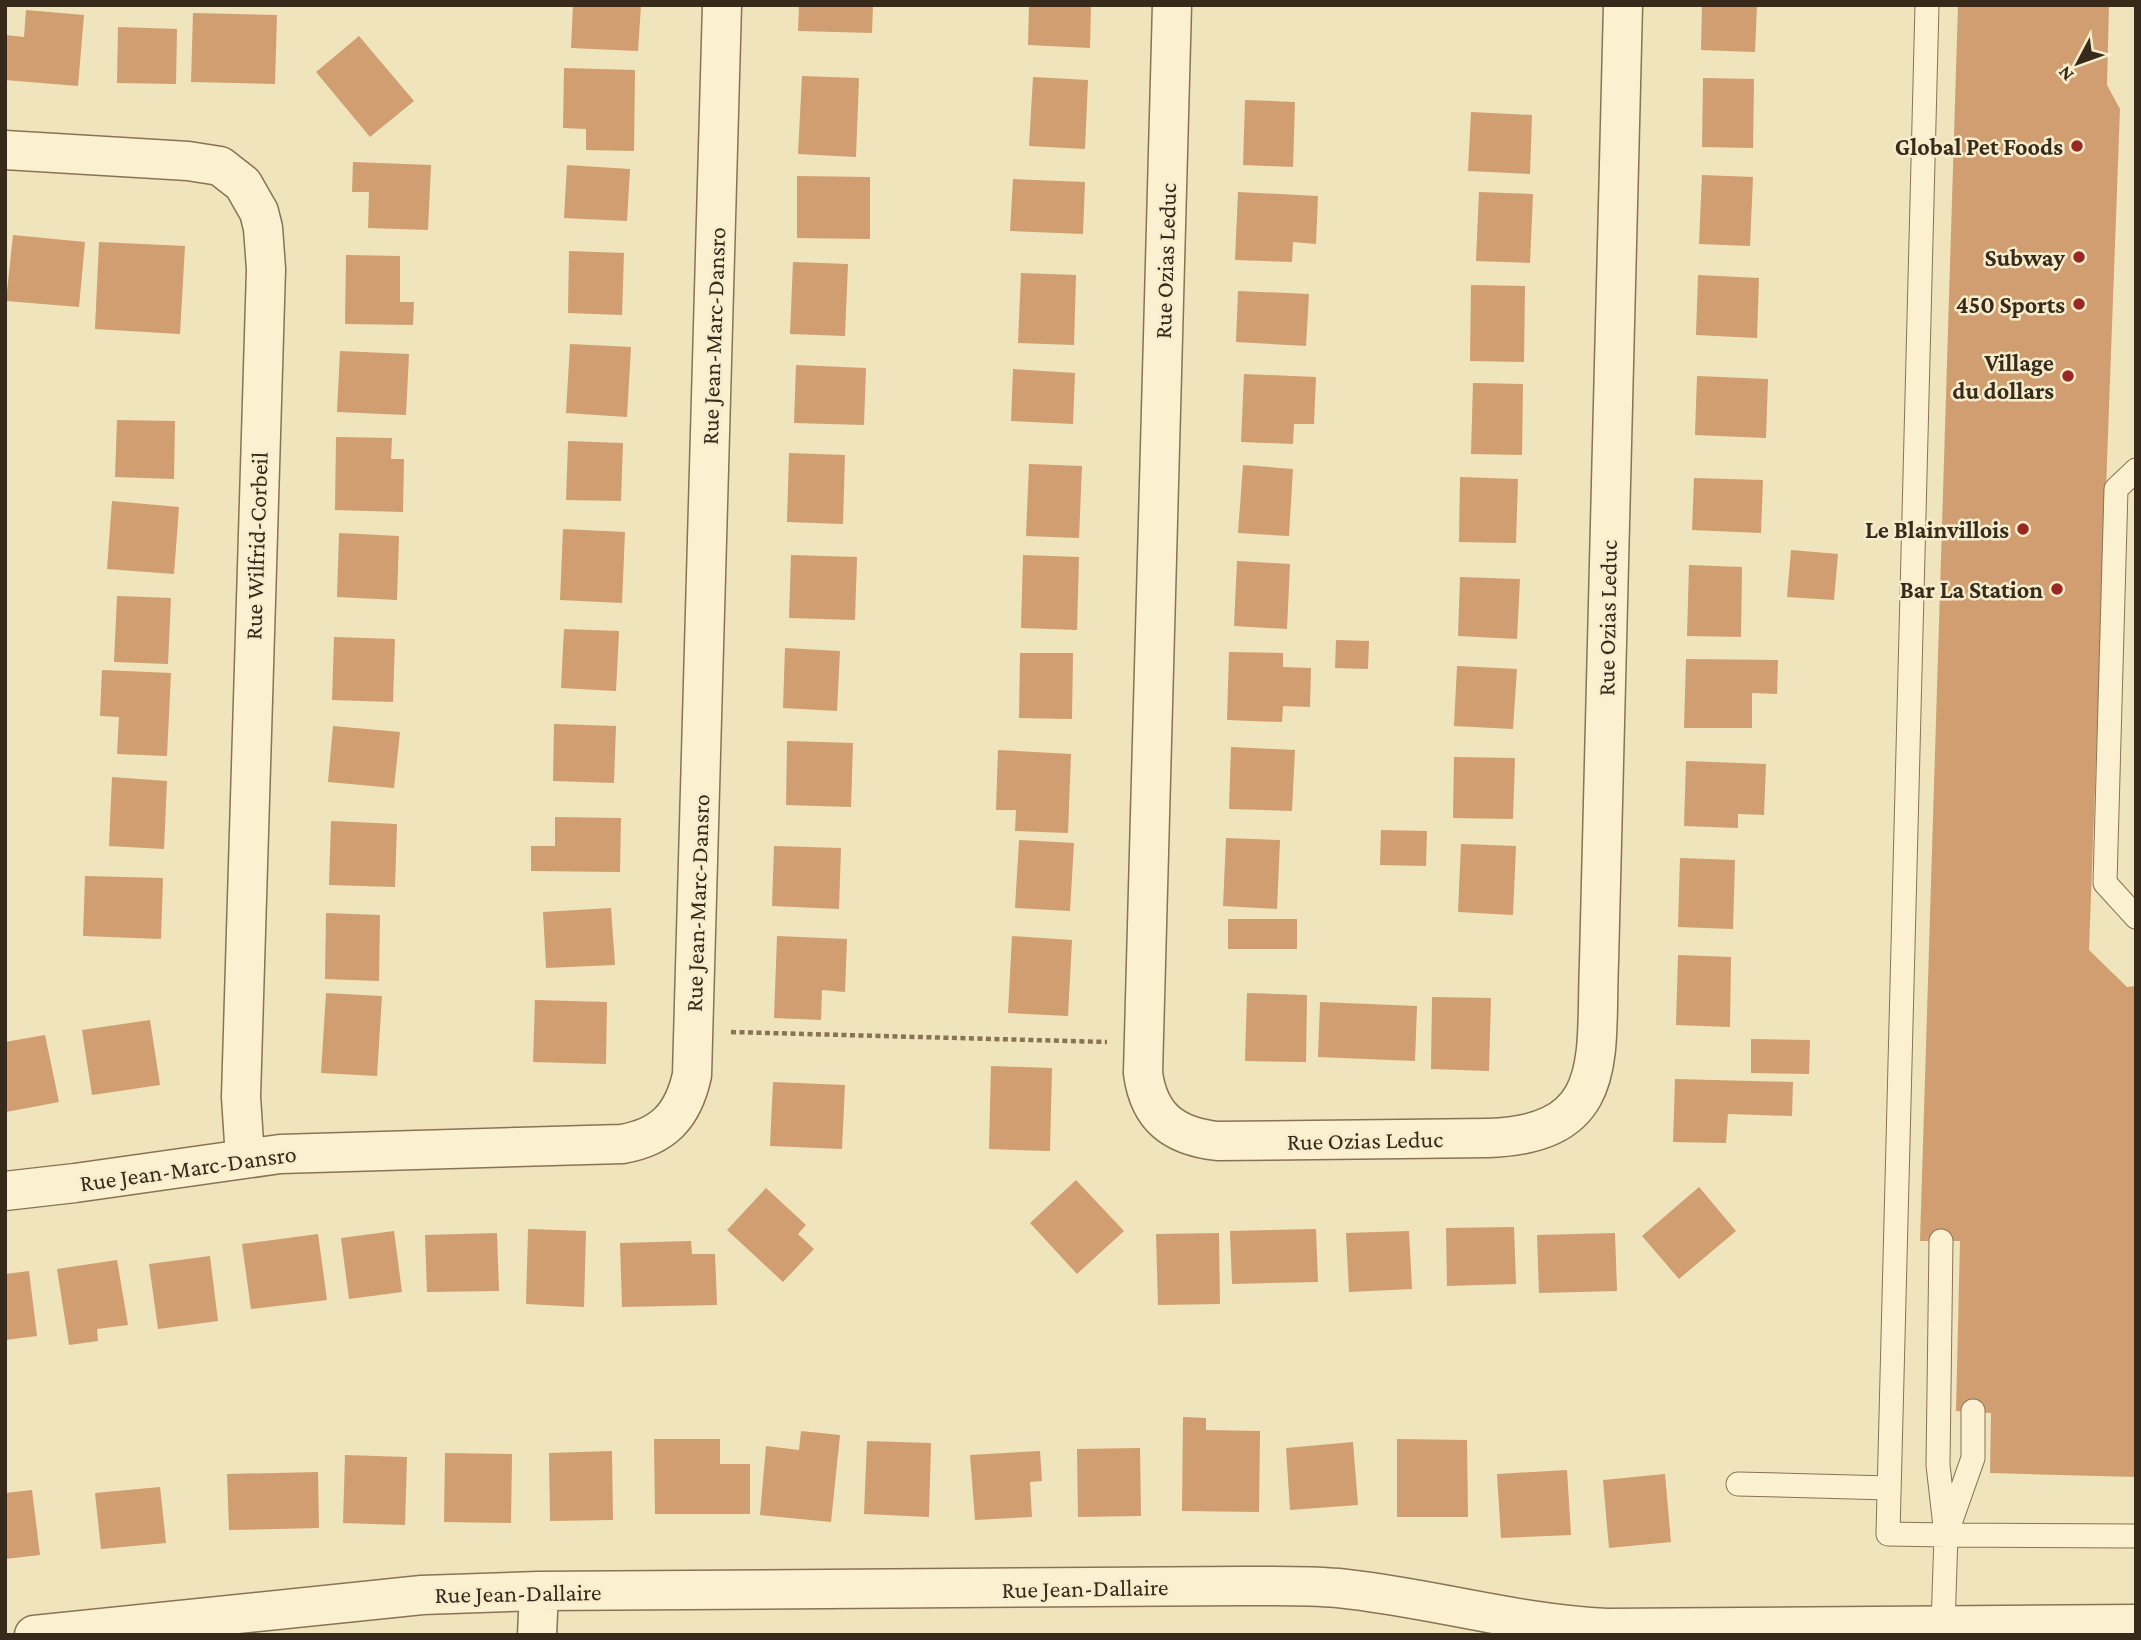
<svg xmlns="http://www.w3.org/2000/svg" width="2141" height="1640" font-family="'Crimson Pro',serif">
<rect width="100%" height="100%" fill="#f0e4bc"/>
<path fill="#d09e70" d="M 573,5 L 641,5 L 638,51 L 571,48 Z
M 799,5 L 873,5 L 872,33 L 798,31 Z
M 1029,5 L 1091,5 L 1090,48 L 1028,45 Z
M 1702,5 L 1757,5 L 1755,52 L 1701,50 Z
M 1958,5 L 2109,5 L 2107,85 L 2120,109 L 2089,950 L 2127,987 L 2136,986 L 2136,1477 L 1990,1473 L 1991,1413 L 1956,1411 L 1960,1241 L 1920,1241 Z
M 26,10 L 84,15 L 78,86 L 5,80 L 5,35 L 24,37 Z
M 193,13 L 277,15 L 275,84 L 191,82 Z
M 118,27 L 177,29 L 176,84 L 117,83 Z
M 359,36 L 414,101 L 370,137 L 316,72 Z
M 564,68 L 635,70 L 634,151 L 586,150 L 586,129 L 563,128 Z
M 802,76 L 859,78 L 856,157 L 798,154 Z
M 1033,77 L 1088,80 L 1085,149 L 1029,146 Z
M 1703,78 L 1754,79 L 1753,148 L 1702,147 Z
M 1245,100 L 1295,102 L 1293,167 L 1243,165 Z
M 1471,112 L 1532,115 L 1530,174 L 1468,171 Z
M 353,162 L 431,165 L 428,230 L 368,228 L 369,192 L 352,192 Z
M 567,165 L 630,169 L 627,221 L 564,218 Z
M 1702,175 L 1753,177 L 1750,246 L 1699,244 Z
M 797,176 L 870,177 L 870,239 L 797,238 Z
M 1013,179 L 1085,182 L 1083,234 L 1010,231 Z
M 1238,192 L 1318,196 L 1316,244 L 1293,242 L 1292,262 L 1235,260 Z
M 1479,192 L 1533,194 L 1530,263 L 1476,261 Z
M 13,235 L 85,242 L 79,307 L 6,301 Z
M 99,242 L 185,246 L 180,334 L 95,329 Z
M 569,251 L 624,253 L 622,315 L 568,313 Z
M 346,255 L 400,256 L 400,302 L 414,302 L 413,325 L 345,324 Z
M 793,262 L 848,264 L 845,336 L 790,334 Z
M 1021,273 L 1076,275 L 1074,345 L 1018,343 Z
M 1698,275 L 1759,278 L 1757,338 L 1696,335 Z
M 1471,285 L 1525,286 L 1524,362 L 1470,361 Z
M 1238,291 L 1309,294 L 1306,346 L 1236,342 Z
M 570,344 L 631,347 L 627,417 L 566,413 Z
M 340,351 L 409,354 L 406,415 L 337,412 Z
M 796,365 L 866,368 L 864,425 L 794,423 Z
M 1013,369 L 1075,373 L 1073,424 L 1011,421 Z
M 1244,374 L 1316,377 L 1314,424 L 1294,424 L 1293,444 L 1241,442 Z
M 1697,376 L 1768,379 L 1766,438 L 1695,435 Z
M 1473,383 L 1523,384 L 1522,455 L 1471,454 Z
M 117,420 L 175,421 L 174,479 L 115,477 Z
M 336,437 L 392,438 L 391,459 L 404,459 L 403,512 L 335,510 Z
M 568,441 L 623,443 L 621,501 L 566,500 Z
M 789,453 L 845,455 L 843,524 L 787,522 Z
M 1029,464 L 1082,466 L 1079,538 L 1026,536 Z
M 1243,465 L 1293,469 L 1289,536 L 1238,533 Z
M 1460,477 L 1518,479 L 1516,543 L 1459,542 Z
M 1694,478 L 1763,480 L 1761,533 L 1692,530 Z
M 112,501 L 179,507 L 174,574 L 107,569 Z
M 563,529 L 625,532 L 622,603 L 560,600 Z
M 339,533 L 399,536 L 397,600 L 337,597 Z
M 1791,550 L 1838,554 L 1834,600 L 1787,597 Z
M 791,555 L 857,557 L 855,620 L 789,618 Z
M 1023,555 L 1079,557 L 1077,630 L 1021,628 Z
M 1237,561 L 1290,564 L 1287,629 L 1234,626 Z
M 1689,565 L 1742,567 L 1741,637 L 1687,636 Z
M 1460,577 L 1520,579 L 1517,639 L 1458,636 Z
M 117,596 L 171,598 L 168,664 L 114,662 Z
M 564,629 L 619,631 L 616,691 L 561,688 Z
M 334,637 L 395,639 L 393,702 L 332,700 Z
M 1336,640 L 1369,641 L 1368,669 L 1335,668 Z
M 785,648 L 840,651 L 837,711 L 783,708 Z
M 1229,652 L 1283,653 L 1283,667 L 1311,668 L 1310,707 L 1283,706 L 1282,722 L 1227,720 Z
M 1020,653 L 1073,653 L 1072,719 L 1019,718 Z
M 1686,659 L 1778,660 L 1777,694 L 1752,693 L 1752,728 L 1684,728 Z
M 1457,666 L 1517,669 L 1513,729 L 1454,726 Z
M 102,670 L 171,673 L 167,756 L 117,754 L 119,717 L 100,716 Z
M 554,724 L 616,726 L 614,783 L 553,781 Z
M 333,726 L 400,732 L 394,788 L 328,782 Z
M 787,741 L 853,743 L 851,807 L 786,805 Z
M 1231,747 L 1295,750 L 1292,811 L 1229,809 Z
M 998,750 L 1071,754 L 1068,833 L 1015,831 L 1016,810 L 996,810 Z
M 1454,757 L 1515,758 L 1513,819 L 1453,818 Z
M 1686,761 L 1766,764 L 1764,815 L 1738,814 L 1738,828 L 1684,826 Z
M 112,777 L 167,781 L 164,849 L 109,846 Z
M 555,817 L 621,818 L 620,872 L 531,871 L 531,846 L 555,846 Z
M 331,821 L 397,824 L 395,887 L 329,885 Z
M 1381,830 L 1427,831 L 1426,866 L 1380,865 Z
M 1226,838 L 1280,840 L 1277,909 L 1223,906 Z
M 1019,840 L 1074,843 L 1070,911 L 1015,908 Z
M 1461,844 L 1516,846 L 1513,915 L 1458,912 Z
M 774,846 L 841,848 L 839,909 L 772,906 Z
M 1680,858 L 1735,860 L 1733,929 L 1678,927 Z
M 85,876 L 163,878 L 161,939 L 83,936 Z
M 611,908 L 615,965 L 546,968 L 543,912 Z
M 326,913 L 380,915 L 379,981 L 325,979 Z
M 1228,919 L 1297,919 L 1297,949 L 1228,949 Z
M 777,936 L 847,939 L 845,992 L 822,990 L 821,1020 L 774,1018 Z
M 1012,936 L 1072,940 L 1068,1016 L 1008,1013 Z
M 1678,955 L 1731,957 L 1730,1027 L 1676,1025 Z
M 326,993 L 382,996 L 377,1076 L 321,1073 Z
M 1247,993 L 1307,995 L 1306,1062 L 1245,1061 Z
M 1432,997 L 1491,998 L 1489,1071 L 1431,1069 Z
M 535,1000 L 607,1002 L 606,1064 L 533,1062 Z
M 1320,1002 L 1417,1006 L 1415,1061 L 1318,1057 Z
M 150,1020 L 160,1085 L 92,1095 L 82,1030 Z
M 45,1035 L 59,1102 L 6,1112 L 5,1042 Z
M 1751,1039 L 1810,1040 L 1809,1074 L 1751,1073 Z
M 991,1066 L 1052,1068 L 1050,1151 L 989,1149 Z
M 1675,1079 L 1793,1082 L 1792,1116 L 1728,1114 L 1726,1143 L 1673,1142 Z
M 773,1082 L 845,1085 L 842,1149 L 770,1146 Z
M 1076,1180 L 1124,1231 L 1077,1274 L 1030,1223 Z
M 1699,1187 L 1736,1231 L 1679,1279 L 1642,1236 Z
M 766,1188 L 806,1225 L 798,1234 L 814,1249 L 783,1282 L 727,1230 Z
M 1514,1227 L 1516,1284 L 1447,1286 L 1446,1228 Z
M 528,1229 L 586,1231 L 584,1307 L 526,1304 Z
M 1316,1229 L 1318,1282 L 1232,1284 L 1230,1231 Z
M 394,1231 L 402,1292 L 349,1299 L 341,1238 Z
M 1409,1231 L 1412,1289 L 1349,1292 L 1346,1233 Z
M 497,1233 L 499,1291 L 427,1292 L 425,1235 Z
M 1219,1233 L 1220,1304 L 1158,1305 L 1156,1234 Z
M 1615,1233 L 1617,1291 L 1539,1293 L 1537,1235 Z
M 318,1234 L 327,1300 L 251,1309 L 242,1244 Z
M 691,1241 L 692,1254 L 715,1254 L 717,1305 L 622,1307 L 620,1243 Z
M 210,1256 L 218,1321 L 158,1329 L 149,1264 Z
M 117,1260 L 128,1325 L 97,1329 L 98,1341 L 69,1345 L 57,1269 Z
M 29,1271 L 37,1336 L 5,1340 L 5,1274 Z
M 1183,1417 L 1206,1418 L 1206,1430 L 1260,1431 L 1259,1512 L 1182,1511 Z
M 801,1431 L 840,1435 L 831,1522 L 760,1515 L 766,1446 L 799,1450 Z
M 654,1439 L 720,1439 L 720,1464 L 750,1464 L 750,1514 L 655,1514 Z
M 1397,1439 L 1467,1440 L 1468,1517 L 1397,1517 Z
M 867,1441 L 931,1443 L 929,1517 L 864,1514 Z
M 1353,1442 L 1358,1505 L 1290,1510 L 1286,1448 Z
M 1140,1448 L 1141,1516 L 1078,1517 L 1077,1449 Z
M 612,1451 L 613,1520 L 550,1521 L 549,1453 Z
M 1040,1451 L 1042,1481 L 1030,1482 L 1032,1517 L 975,1520 L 970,1455 Z
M 445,1453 L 512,1454 L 511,1523 L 444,1522 Z
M 345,1455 L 407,1457 L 405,1525 L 343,1523 Z
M 1567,1470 L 1571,1535 L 1501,1538 L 1497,1474 Z
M 318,1472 L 319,1528 L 229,1530 L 227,1474 Z
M 1665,1474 L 1671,1542 L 1609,1548 L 1603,1480 Z
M 160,1487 L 166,1543 L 101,1549 L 95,1493 Z
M 32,1490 L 40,1555 L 5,1559 L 5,1493 Z"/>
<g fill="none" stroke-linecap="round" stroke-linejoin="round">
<defs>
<path id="lane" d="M 1927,5 L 1888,1534 L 1946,1535
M 2136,470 L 2116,489 L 2105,883 L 2136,917
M 1941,1241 L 1938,1465 L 1946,1535
M 1738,1484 L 1889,1488
M 1948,1529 L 1973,1458 L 1973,1411
M 1943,1626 L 1946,1535 L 2136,1536"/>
<path id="street" d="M 1172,5 L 1143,1073 C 1149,1118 1174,1136 1217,1141 L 1488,1138 C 1612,1134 1595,1057 1599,962 L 1623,5
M 5,150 L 188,161 L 220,166 L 243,184 L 259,212 L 263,228 L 266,269 L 241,1097 L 245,1158
M 5,1191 L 75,1183 L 280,1154 L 622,1144 C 663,1137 683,1116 692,1075 L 722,5
M 34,1635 L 422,1595 L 539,1591 L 1241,1586 C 1273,1586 1306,1585 1338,1588 C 1428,1597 1516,1624 1607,1628 L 2136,1624
M 537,1635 L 539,1591"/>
</defs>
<use href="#lane" stroke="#887355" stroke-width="25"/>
<use href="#street" stroke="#887355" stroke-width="41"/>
<path stroke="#887355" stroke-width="4.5" stroke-dasharray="5 3.5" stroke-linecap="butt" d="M 731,1032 L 1107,1042"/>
<use href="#lane" stroke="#fbf0d0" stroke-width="23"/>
<use href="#street" stroke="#fbf0d0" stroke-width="38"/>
</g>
<g fill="#9a2822" stroke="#f7edcc" stroke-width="2.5">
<circle cx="2077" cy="146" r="7"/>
<circle cx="2079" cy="257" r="7"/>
<circle cx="2079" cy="304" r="7"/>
<circle cx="2068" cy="376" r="7"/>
<circle cx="2023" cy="529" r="7"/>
<circle cx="2057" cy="589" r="7"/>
</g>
<g text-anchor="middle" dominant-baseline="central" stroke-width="5" stroke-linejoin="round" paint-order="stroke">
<g font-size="24" font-weight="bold" fill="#372a1b" stroke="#f7edcc" text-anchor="end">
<text x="2063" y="146">Global Pet Foods</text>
<text x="2065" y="257">Subway</text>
<text x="2065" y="304">450 Sports</text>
<text x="2054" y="362">Village<tspan x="2054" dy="28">du dollars</tspan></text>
<text x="2009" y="529">Le Blainvillois</text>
<text x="2043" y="589">Bar La Station</text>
</g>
<g font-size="24" fill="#372a1b" stroke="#f7edcc">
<text transform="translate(1165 261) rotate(-88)">Rue Ozias Leduc</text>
<text transform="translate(713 336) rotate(-88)">Rue Jean-Marc-Dansro</text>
<text transform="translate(256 546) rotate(-88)">Rue Wilfrid-Corbeil</text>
<text transform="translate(1607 618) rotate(-89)">Rue Ozias Leduc</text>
<text transform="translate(697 903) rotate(-88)">Rue Jean-Marc-Dansro</text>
<text transform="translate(1365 1140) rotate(-1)">Rue Ozias Leduc</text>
<text transform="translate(188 1168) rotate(-8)">Rue Jean-Marc-Dansro</text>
<text transform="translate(1085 1588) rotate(-1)">Rue Jean-Dallaire</text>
<text transform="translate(518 1593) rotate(-1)">Rue Jean-Dallaire</text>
</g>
</g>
<rect width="2141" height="1640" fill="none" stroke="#372a1b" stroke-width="14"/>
<g transform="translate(2078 63) rotate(229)" stroke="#f7edcc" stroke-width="5" paint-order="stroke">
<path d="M0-5L12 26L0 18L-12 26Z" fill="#372a1b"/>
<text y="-10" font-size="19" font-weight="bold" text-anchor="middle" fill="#372a1b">N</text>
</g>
</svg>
